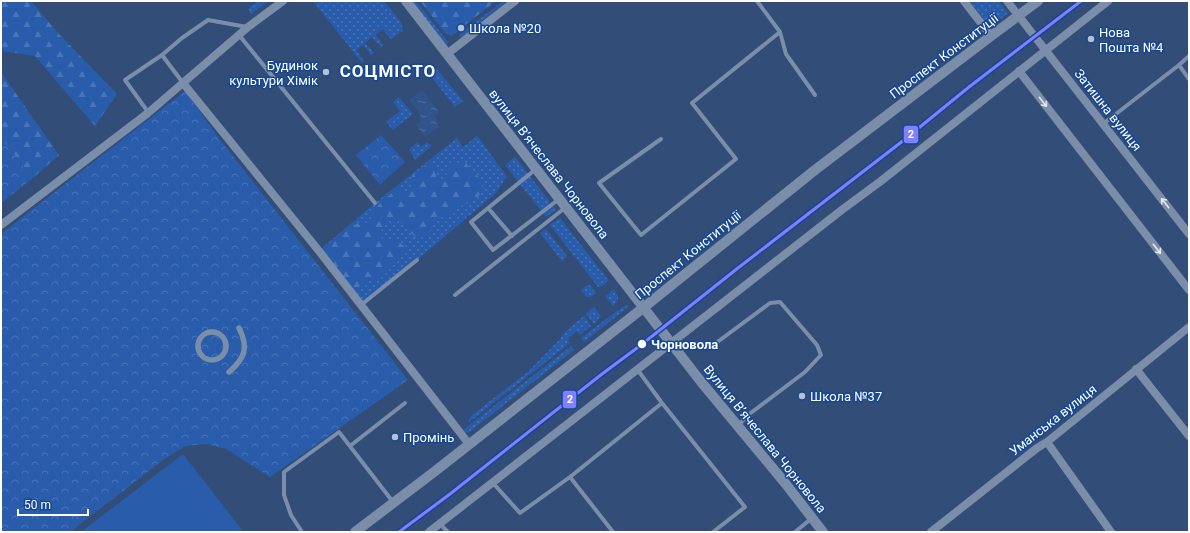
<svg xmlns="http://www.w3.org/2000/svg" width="1190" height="533" font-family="Roboto,sans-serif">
<defs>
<pattern id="grass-dots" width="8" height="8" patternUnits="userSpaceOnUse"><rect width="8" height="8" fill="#295dab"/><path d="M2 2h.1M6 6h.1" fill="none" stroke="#4975b8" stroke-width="1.8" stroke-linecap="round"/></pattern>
<pattern id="forest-firs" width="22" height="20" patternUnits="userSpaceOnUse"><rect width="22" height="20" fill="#295dab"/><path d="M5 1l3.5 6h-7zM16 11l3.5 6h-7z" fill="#4975b8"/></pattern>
<pattern id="park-crowns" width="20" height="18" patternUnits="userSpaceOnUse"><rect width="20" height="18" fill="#295dab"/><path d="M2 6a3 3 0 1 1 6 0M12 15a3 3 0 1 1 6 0" fill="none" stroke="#4975b8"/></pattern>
<pattern id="water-ripples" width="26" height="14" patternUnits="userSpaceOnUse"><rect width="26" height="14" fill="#31548d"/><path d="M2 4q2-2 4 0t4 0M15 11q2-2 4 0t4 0" fill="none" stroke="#506e9e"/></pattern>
</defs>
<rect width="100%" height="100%" fill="#324d77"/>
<path fill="url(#grass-dots)" d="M 258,1 L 268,1 L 251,14 L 248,9 Z
M 313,1 L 384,1 L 401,22 L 403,31 L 391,39 L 382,29 L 376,35 L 383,45 L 381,47 L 372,37 L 365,43 L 374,53 L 371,55 L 363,45 L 356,50 L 364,61 L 362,63 Z
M 410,1 L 416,1 L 448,42 L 447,45 L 445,45 Z
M 503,1 L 507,1 L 461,38 L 459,35 Z
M 970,1 L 999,1 L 1008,13 L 990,28 Z
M 437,69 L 463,101 L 455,107 L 430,75 Z
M 399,97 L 413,114 L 393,130 L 386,122 L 400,111 L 393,102 Z
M 477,136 L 507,176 L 496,193 L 417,260 L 361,305 L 319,251 L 375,203 L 457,138 L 463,147 Z
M 418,142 L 421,147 L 427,142 L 432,146 L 415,160 L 409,149 Z
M 515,157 L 556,210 L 546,217 L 505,165 Z
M 560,218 L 609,281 L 602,286 L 598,287 L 550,225 Z
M 546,229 L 567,256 L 562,261 L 540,233 Z
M 589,284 L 596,293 L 591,297 L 586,297 L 581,290 Z
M 614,289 L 618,296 L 618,300 L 613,306 L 605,296 Z
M 627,305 L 628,307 L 584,342 L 581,338 L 618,310 Z
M 594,307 L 601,316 L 598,319 L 598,320 L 594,324 L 586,314 Z
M 584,316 L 591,326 L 580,335 L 577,331 L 568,338 L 570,339 L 568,341 L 570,343 L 468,423 L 469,418 L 472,415 L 529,371 L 560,339 L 566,331 Z
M 571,346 L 574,350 L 468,433 L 463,430 Z"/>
<path fill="url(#forest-firs)" d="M 1,1 L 31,1 L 58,33 L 117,94 L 95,126 L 35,56 L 1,51 Z
M 420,1 L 496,1 L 451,36 L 445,33 Z
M 1,72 L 49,141 L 59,155 L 33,178 L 1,138 Z
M 464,161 L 483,182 L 479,196 L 437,220 L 427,234 L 416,238 L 399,220 L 386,221 L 381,232 L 382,239 L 397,241 L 406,247 L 403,254 L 390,263 L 377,278 L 365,282 L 351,293 L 319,251 L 359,222 L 371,223 C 375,203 385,199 400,187 L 407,193 L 413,186 L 412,176 L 426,165 L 435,164 L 436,177 L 443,179 L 452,166 Z"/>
<path fill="url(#park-crowns)" d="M 185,91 L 221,141 L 408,380 L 270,477 L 226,449 L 206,444 L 186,446 L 167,457 L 70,532 L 1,532 L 1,234 Z
M 381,135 L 405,162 L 380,185 L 356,155 Z
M 1,138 L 33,178 L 1,203 Z"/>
<path fill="#295dab" d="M 183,454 L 242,530 L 239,532 L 81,532 Z"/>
<path fill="url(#water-ripples)" d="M 422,90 L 439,112 L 435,116 L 437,119 L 435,121 L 439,127 L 425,137 L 416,125 L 421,121 L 419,117 L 421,115 L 409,100 Z"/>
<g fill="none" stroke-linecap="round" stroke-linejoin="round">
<path stroke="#7b8ea9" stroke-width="4" d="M 757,1 L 780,32 L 786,54 L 815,95
M 239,35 L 375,203
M 162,55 L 183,83
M 1179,65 L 1189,56
M 148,112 L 125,80 L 162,55 L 182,38 L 208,20 L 247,27
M 1103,124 L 1179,65 L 1189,79
M 661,139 L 599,183 L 641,235 L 736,159 L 692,103 L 780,32
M 536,169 L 471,222 L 493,250 L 559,199
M 488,208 L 512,236
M 455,295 L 566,207
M 361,305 L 417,260
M 712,346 L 770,303 L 780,302 L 817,345 L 821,355 L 805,372 L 748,415 L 738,426
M 637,369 L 662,403 L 745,507 L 713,532
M 350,446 L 405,403
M 570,477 L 613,532
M 493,483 L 520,513 L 570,477 L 662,403
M 440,524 L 448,532
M 302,532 L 291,515 L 284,495 L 284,472 L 339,432 L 393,502
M 795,532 L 812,518"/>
<path stroke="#7b8ea9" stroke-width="5.5" d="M198 346a14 14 0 1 1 28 0a14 14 0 1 1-28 0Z
M 229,372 C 245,358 249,348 239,328"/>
<path stroke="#7b8ea9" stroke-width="8" d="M 964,1 L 991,36
M 1007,1 L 1189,234
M 447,54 L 515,1
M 1019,71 L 1189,290
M 183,83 L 319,251 L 469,444
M 1,225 L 148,113 L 248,27 L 283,1
M 1136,369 L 1189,436
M 1047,442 L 1111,532
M 429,532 L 843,209 L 881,181 L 1108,1
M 931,532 L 1037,448 L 1047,442 L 1189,327"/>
<path stroke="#7b8ea9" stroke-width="10" d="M 406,1 L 702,383 L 785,483 L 823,532
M 355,532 L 434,472 L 643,308 L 815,170 L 991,36 L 1038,1"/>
<defs>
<path id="tram-1" d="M 399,532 L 450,494 L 602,374 L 641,345 L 738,268 L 904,140 L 969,87 L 1081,1"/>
</defs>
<use href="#tram-1" stroke="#154794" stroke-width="6"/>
<use href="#tram-1" stroke="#8080ff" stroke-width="3"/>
</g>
<defs><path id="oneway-shaft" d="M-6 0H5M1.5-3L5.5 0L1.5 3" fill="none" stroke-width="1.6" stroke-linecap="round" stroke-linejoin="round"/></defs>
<g stroke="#e5e8ee">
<use href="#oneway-shaft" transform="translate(1043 102) rotate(52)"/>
<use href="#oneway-shaft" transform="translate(1165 203) rotate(-128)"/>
<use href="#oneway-shaft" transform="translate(1157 249) rotate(52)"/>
</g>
<g fill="#b7c1cf" stroke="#154794" stroke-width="1.5">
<circle cx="461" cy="28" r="4"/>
<circle cx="1091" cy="39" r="4"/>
<circle cx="326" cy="72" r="4"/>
<circle cx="802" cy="396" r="4"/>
<circle cx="395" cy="437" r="4"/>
</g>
<circle fill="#fff" stroke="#154794" stroke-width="1.5" cx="642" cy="344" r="5"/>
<g text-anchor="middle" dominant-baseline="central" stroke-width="3" stroke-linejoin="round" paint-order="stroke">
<g font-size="13" fill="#fff" stroke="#154794" text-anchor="start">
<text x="469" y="28">Школа №20</text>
<text x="1099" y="32">Нова<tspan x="1099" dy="15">Пошта №4</tspan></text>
<text x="318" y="65" text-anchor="end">Будинок<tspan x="318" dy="15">культури Хімік</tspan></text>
<text x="810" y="396">Школа №37</text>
<text x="403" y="437">Промінь</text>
</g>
<g font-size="13" fill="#fff" stroke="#154794">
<text transform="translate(944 56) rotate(-37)">Проспект Конституції</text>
<text transform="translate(1108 110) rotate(52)">Затишна вулиця</text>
<text transform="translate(549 164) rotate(52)">вулиця Вʼячеслава Чорновола</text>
<text transform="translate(688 255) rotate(-39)">Проспект Конституції</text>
<text transform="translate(1053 420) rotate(-38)">Уманська вулиця</text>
<text transform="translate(765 439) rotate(51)">Вулиця Вʼячеслава Чорновола</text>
</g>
<g font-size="13" font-weight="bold" fill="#fff" stroke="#154794" text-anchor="start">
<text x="651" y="344">Чорновола</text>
</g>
<g font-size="17" font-weight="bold" letter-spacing="1" fill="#fff" stroke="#154794">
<text x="388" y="71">СОЦМІСТО</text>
</g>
</g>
<g stroke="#154794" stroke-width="1.5">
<rect x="903" y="125" width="16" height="19" rx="4" fill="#8080ff"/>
<rect x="562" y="390" width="15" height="19" rx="4" fill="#8080ff"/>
</g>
<g font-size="11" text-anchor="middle" font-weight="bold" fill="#fff">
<text x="911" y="138">2</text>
<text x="570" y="403">2</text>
</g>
<rect width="1190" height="533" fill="none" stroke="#ffffff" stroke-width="4"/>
<path d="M18 509v6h70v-6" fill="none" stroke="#ffffff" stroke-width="2"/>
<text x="24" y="509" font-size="12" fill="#ffffff" stroke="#154794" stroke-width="3" paint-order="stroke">50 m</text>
</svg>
